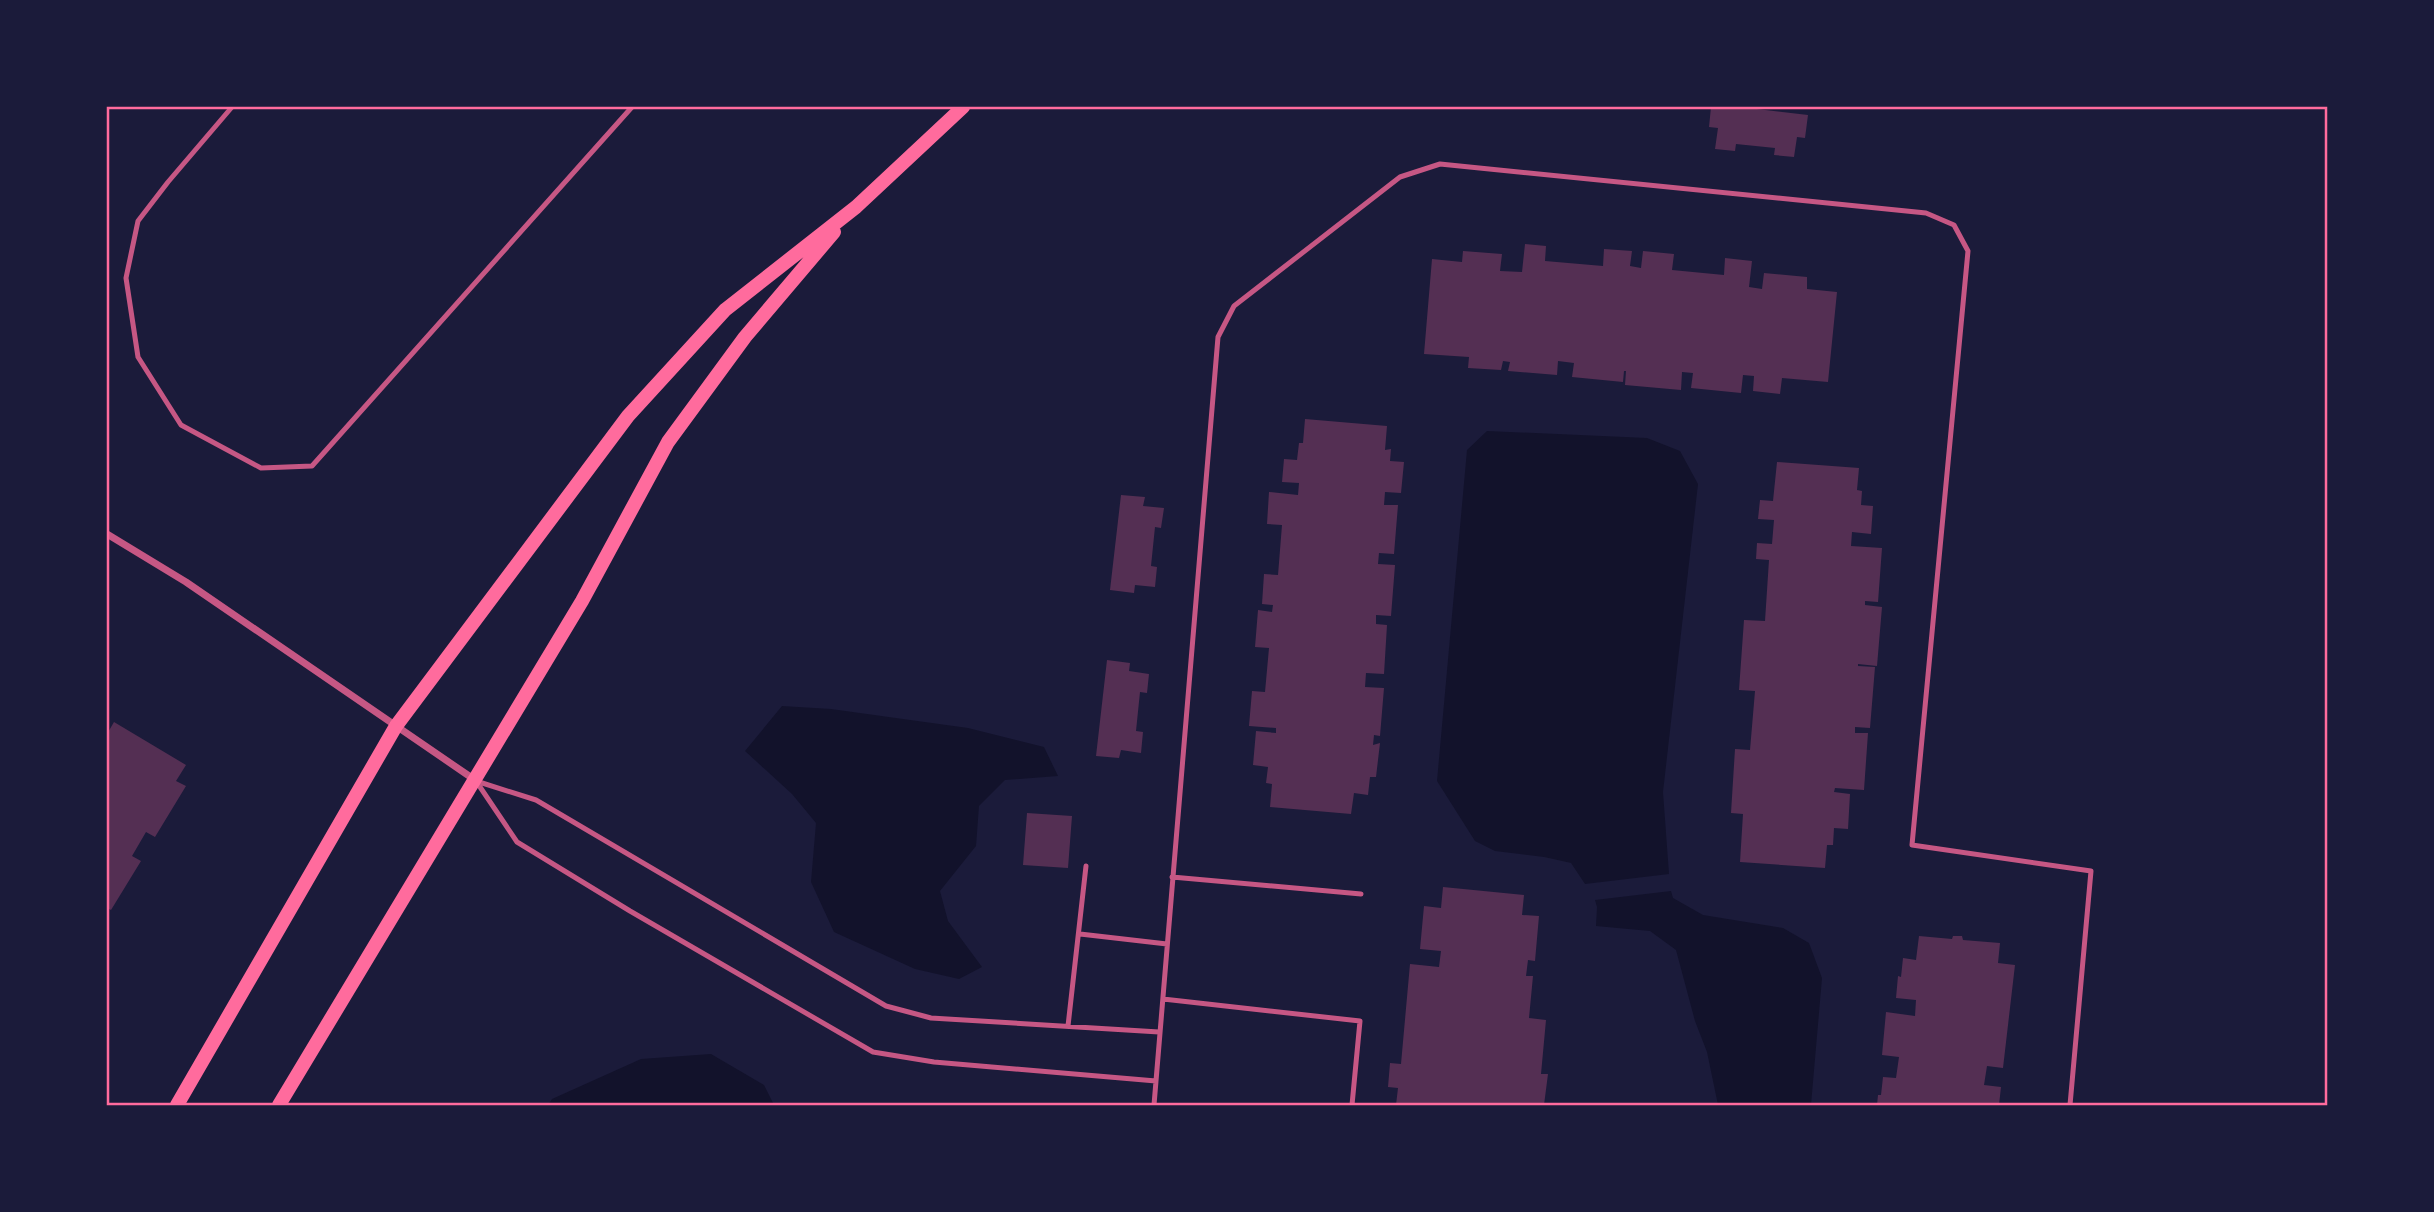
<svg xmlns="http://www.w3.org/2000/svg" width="2434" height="1212" font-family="'Archivo Narrow',sans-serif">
<rect width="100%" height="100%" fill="#1b1b3a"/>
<path fill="#12122b" d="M 1487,431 L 1647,438 L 1680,451 L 1698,484 L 1663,792 L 1669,874 L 1585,884 L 1571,863 L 1544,857 L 1495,851 L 1475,841 L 1437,781 L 1467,450 Z
M 782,706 L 831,709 L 968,728 L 1044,747 L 1058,776 L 1005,780 L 979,806 L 976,846 L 940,891 L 948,921 L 982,967 L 959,979 L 915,969 L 834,932 L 811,882 L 816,823 L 792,794 L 745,751 Z
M 1671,891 L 1673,898 L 1703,915 L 1783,928 L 1809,943 L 1822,978 L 1811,1105 L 1718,1105 L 1707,1052 L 1695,1021 L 1676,950 L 1650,931 L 1596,926 L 1597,907 L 1595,900 Z
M 711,1054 L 764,1085 L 774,1105 L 548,1105 L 552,1099 L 641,1059 Z"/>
<path fill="#542f53" d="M 1711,107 L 1740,107 L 1808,115 L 1805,138 L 1797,137 L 1794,157 L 1774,155 L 1775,148 L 1736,144 L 1735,151 L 1715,149 L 1718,128 L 1709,127 Z
M 1525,244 L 1546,246 L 1545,261 L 1603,266 L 1604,249 L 1632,251 L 1630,266 L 1641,268 L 1643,251 L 1674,254 L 1672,270 L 1724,275 L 1725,258 L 1752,261 L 1749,287 L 1762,289 L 1764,273 L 1807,277 L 1807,289 L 1837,292 L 1828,382 L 1782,378 L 1780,394 L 1753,391 L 1754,376 L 1743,375 L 1741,393 L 1691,388 L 1693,373 L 1682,372 L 1681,390 L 1625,385 L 1626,371 L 1624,371 L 1623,382 L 1572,377 L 1574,363 L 1558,361 L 1557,375 L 1508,371 L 1510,362 L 1503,361 L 1501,370 L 1468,368 L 1469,357 L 1424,354 L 1432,259 L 1462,262 L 1463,251 L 1502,254 L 1500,271 L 1522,272 Z
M 1305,419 L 1387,426 L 1385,450 L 1391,449 L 1390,461 L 1404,462 L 1401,493 L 1385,492 L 1384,505 L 1398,505 L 1394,554 L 1379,553 L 1378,564 L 1395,565 L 1391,616 L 1376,615 L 1376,624 L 1387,625 L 1384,674 L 1366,673 L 1365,687 L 1384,688 L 1380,736 L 1374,735 L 1373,745 L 1380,743 L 1376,777 L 1370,777 L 1368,795 L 1354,793 L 1351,814 L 1270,807 L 1272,784 L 1266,783 L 1268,767 L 1253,765 L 1256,731 L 1276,733 L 1276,728 L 1249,726 L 1252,691 L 1265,692 L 1269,648 L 1255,647 L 1258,610 L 1272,612 L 1273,605 L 1262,604 L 1264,574 L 1278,575 L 1282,525 L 1267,524 L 1269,492 L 1298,495 L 1299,483 L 1282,482 L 1284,459 L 1297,460 L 1299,443 L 1303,443 Z
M 1777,462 L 1859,468 L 1857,490 L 1862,491 L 1861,505 L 1873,506 L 1871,534 L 1852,532 L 1851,546 L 1882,548 L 1878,602 L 1865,601 L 1865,605 L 1882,607 L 1877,666 L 1858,664 L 1858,666 L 1875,667 L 1870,728 L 1855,727 L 1855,733 L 1868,733 L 1864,790 L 1835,788 L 1834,792 L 1850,794 L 1848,829 L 1834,828 L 1833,845 L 1827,845 L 1825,868 L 1740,862 L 1743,814 L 1731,813 L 1735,749 L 1750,750 L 1755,691 L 1739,690 L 1744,620 L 1765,621 L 1769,560 L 1756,559 L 1757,543 L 1772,544 L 1774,520 L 1758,519 L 1760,500 L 1773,501 Z
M 1121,495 L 1145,497 L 1143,506 L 1164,508 L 1161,528 L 1155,527 L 1151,566 L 1157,567 L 1155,587 L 1135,585 L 1134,593 L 1110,590 Z
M 1107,660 L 1130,663 L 1129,671 L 1149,674 L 1147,693 L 1140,692 L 1136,731 L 1143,732 L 1141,753 L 1121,750 L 1119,758 L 1096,756 Z
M 114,722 L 186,765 L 176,781 L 186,786 L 155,837 L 146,832 L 132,856 L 141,861 L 111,910 L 107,908 L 107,734 Z
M 1027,813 L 1072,816 L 1068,868 L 1023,865 Z
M 1443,887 L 1524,895 L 1522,915 L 1539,916 L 1535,961 L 1528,960 L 1526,976 L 1533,976 L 1529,1018 L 1546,1020 L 1541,1074 L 1548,1074 L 1544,1105 L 1396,1105 L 1398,1088 L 1388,1087 L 1390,1063 L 1401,1064 L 1410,964 L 1439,967 L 1441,951 L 1420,949 L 1424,906 L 1441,908 Z
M 1919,936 L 1952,939 L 1953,936 L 1962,936 L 1963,940 L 2000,943 L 1998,963 L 2015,965 L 2003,1068 L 1987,1066 L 1984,1085 L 2001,1087 L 1999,1105 L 1877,1105 L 1878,1095 L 1881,1095 L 1883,1077 L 1896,1078 L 1899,1057 L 1882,1055 L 1886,1012 L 1915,1016 L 1916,1000 L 1896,998 L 1898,976 L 1901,977 L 1903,958 L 1916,960 Z"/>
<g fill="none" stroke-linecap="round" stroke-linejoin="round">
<path stroke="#c65784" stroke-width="5" d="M 232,107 L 168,182 L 138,221 L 126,278 L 138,357 L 181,425 L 261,468 L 312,466 L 632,107
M 476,781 L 517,842 L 630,911 L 873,1052 L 934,1062 L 1156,1081
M 476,781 L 536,800 L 886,1006 L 931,1018 L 1159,1032
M 1172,877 L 1361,894
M 1080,934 L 1167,944
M 1163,999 L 1360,1021 L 1352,1105
M 1068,1026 L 1086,866
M 1154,1105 L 1218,337 L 1234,306 L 1400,177 L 1440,164 L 1926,213 L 1954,225 L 1968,251 L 1912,845 L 2091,871 L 2070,1105"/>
<path stroke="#c65784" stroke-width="7" d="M 107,534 L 186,582 L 475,780"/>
<path stroke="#ff6b9d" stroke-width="14" d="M 177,1105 L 396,726 L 628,416 L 725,310 L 856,207 L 963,107
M 279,1105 L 582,601 L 668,442 L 745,337 L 834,232"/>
</g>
<rect width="2434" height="1212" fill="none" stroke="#1b1b3a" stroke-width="217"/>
<rect x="108" y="108" width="2218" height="996" fill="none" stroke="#ff6b9d" stroke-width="2.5"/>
</svg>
